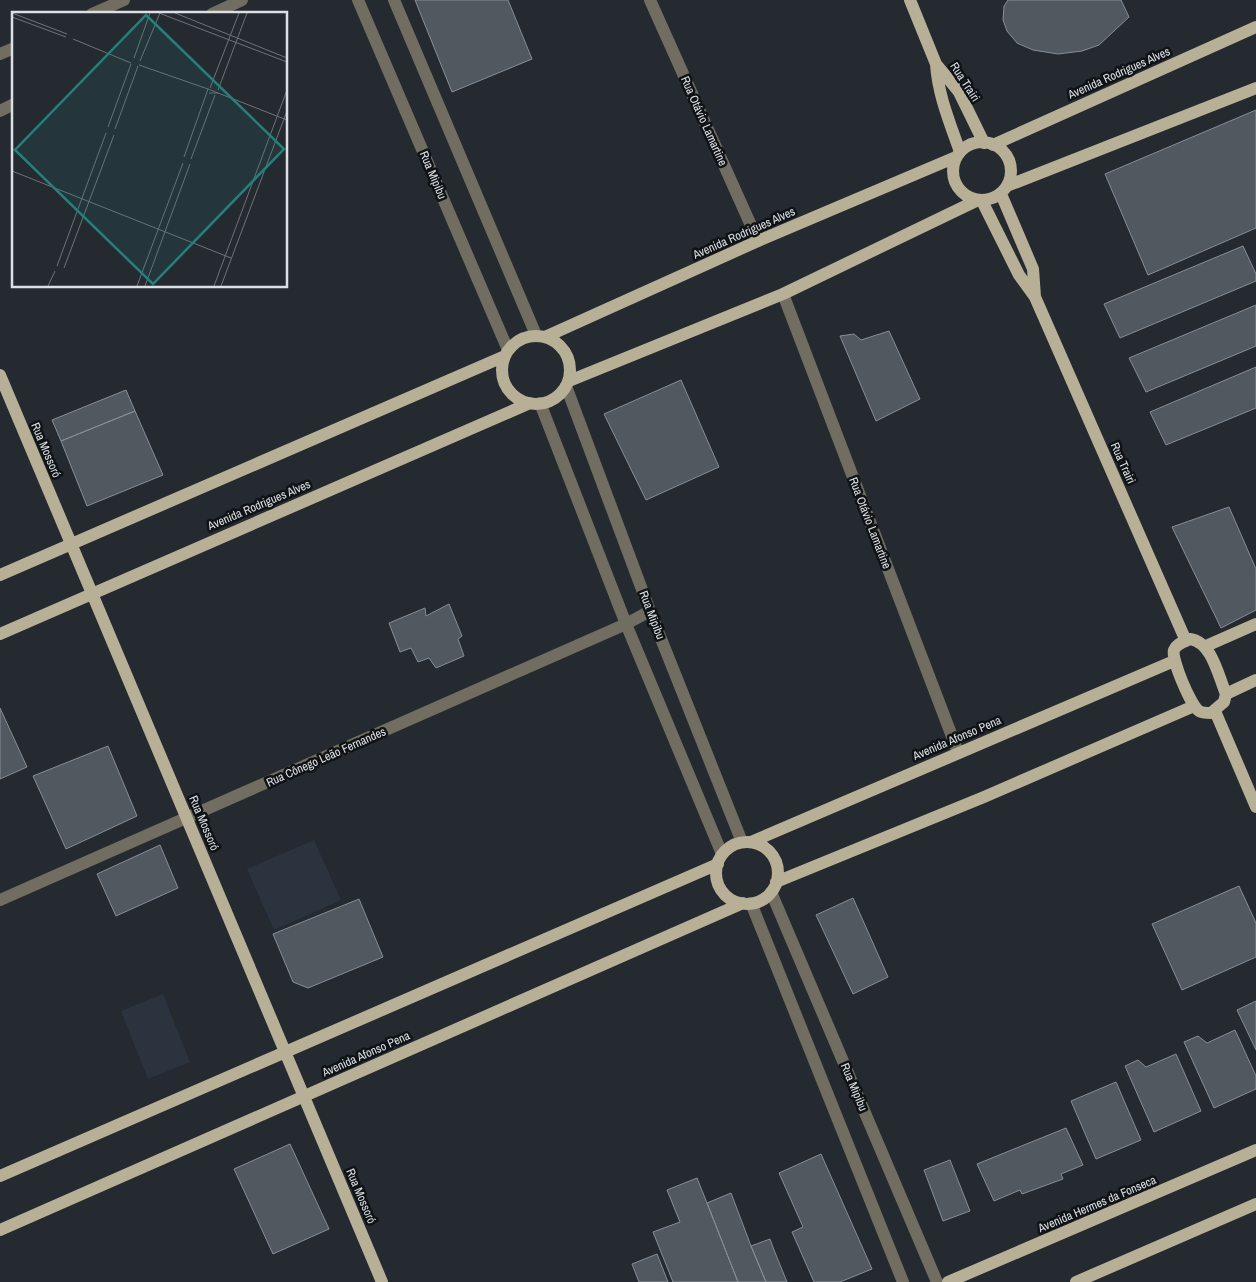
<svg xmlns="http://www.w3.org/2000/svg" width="1256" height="1282" font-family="'Archivo Narrow',sans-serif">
<rect width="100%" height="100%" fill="#252a31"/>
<path fill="#2b333f" d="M 314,840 L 341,900 L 274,930 L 247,869 Z
M 163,994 L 190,1062 L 148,1079 L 121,1011 Z"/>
<path fill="#525860" stroke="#878e97" d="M 415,0 L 508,0 L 532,59 L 452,92 Z
M 1008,0 L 1121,0 L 1129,17 L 1099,45 L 1082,51 L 1058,54 L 1033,50 L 1017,43 L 1007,31 L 1003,20 L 1004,6 Z
M 1256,110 L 1256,228 L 1148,275 L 1105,174 Z
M 1243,246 L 1256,274 L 1256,281 L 1120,338 L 1104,304 Z
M 1256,305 L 1256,346 L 1146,392 L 1129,358 Z
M 889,331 L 920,399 L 876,421 L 840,336 L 854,334 L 861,340 Z
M 1256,367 L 1256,408 L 1166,445 L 1150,412 Z
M 681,380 L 719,467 L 646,500 L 604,414 Z
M 126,390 L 135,411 L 61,441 L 52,420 Z
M 135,411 L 163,475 L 87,506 L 61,441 Z
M 1229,507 L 1256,569 L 1256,610 L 1221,628 L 1172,527 Z
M 449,604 L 462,636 L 458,639 L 464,656 L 436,668 L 429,658 L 418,662 L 411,648 L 400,652 L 389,623 L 425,608 L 426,616 Z
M 0,708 L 27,767 L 0,779 Z
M 108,746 L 137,816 L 66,849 L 33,776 Z
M 160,845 L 178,888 L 116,916 L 97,874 Z
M 1239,886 L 1256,923 L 1256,957 L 1182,990 L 1152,924 Z
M 853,898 L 888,977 L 853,994 L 816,915 Z
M 359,899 L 383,957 L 308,988 L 293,982 L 273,934 Z
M 1256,1001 L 1256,1050 L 1237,1010 Z
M 1235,1030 L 1256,1076 L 1256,1089 L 1214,1108 L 1184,1042 L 1198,1036 L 1207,1043 Z
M 1176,1054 L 1201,1111 L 1154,1132 L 1125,1066 L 1138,1060 L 1146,1067 Z
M 1116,1082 L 1141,1140 L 1096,1159 L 1071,1101 Z
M 1066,1128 L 1083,1165 L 1061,1174 L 1063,1179 L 1022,1194 L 1020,1190 L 994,1201 L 977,1164 Z
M 290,1144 L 329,1229 L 273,1254 L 234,1169 Z
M 821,1154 L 872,1269 L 840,1282 L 814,1282 L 792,1232 L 803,1227 L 779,1173 Z
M 950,1160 L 970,1211 L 943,1221 L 924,1170 Z
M 697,1178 L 707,1203 L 738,1282 L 673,1282 L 653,1232 L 680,1222 L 667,1190 Z
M 731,1193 L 751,1246 L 766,1282 L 738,1282 L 707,1203 Z
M 770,1239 L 774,1250 L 787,1282 L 766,1282 L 751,1246 Z
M 657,1254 L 668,1282 L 639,1282 L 632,1264 Z"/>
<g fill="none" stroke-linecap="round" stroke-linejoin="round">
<path stroke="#716d61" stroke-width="12" d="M 358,0 L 508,350
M 394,0 L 536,335
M 650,0 L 758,241
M 92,14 L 124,0
M 212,14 L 242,0
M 0,54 L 14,48
M 0,111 L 14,104
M 783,294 L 958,752
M 566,386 L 650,611 L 742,842
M 540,403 L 626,624 L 722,854
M 771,892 L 937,1282
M 0,900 L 626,624 L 650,611
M 751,903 L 903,1282"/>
<path stroke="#b8b096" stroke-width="12" d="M 910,0 L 936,64 L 959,92 L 984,143
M 936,64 C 938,95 950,123 960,152
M953 171a29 29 0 1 1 58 0a29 29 0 1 1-58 0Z
M 993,145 L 1256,27
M 1007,186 L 1256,88
M 1001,194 L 1033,269 L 1035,297
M 982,201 L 1019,275 L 1035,297 L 1186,641
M502 370a34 34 0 1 1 68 0a34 34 0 1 1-68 0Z
M 545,337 L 758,241 L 956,157
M 0,375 L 382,1282
M 569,381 L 783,294 L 978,200
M 0,575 L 505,356
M 0,634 L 530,403
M 1190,639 C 1212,642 1218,675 1226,694 L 1224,702 L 1211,713 C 1207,713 1202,713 1199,711 C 1191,706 1171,659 1174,650 C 1177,643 1184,642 1190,639 Z
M 1206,646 L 1256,624
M 1226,694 L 1256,680
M 1215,711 L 1256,807
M 751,842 L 1174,661
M716 873a31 31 0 1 1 62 0a31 31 0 1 1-62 0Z
M 776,882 L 984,797 L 1194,706
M 0,1176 L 718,864
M 0,1230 L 743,903
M 948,1282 L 1256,1150
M 1076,1282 L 1256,1204"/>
</g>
<g text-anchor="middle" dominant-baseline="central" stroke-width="5" stroke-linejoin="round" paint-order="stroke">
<g font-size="12" fill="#dce0e5" stroke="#101316">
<text transform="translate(1119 73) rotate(-24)">Avenida Rodrigues Alves</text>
<text transform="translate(965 82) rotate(57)">Rua Trairi</text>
<text transform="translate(704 121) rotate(66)">Rua Otávio Lamartine</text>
<text transform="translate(433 175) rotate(67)">Rua Mipibu</text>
<text transform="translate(744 233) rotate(-24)">Avenida Rodrigues Alves</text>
<text transform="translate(46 450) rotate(67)">Rua Mossoró</text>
<text transform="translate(1123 463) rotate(66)">Rua Trairi</text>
<text transform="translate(259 505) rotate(-23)">Avenida Rodrigues Alves</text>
<text transform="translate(870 523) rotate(69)">Rua Otávio Lamartine</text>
<text transform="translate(652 615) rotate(69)">Rua Mipibu</text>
<text transform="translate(957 738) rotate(-23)">Avenida Afonso Pena</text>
<text transform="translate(326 757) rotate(-24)">Rua Cônego Leão Fernandes</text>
<text transform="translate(204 823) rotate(67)">Rua Mossoró</text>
<text transform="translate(366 1054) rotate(-24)">Avenida Afonso Pena</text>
<text transform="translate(854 1087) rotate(67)">Rua Mipibu</text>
<text transform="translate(361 1196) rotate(67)">Rua Mossoró</text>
<text transform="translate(1097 1204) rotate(-23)">Avenida Hermes da Fonseca</text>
</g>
</g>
<g transform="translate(12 12)">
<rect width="275" height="275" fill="#252a31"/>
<path fill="none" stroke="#6e7379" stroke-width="1" d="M 0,1 L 55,22M 147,1 L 275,50M 163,1 L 275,46M 0,5 L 54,25M 61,27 L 119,51M 122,46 L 138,1M 128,49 L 148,1M 127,53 L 196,77M 198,76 L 227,1M 206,78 L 235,1M 206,81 L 275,108M 96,115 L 119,52M 103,117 L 126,54M 172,145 L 196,77 L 206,81 L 197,81M 179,147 L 203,83M 0,159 L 219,246M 45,254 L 94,121M 52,256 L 102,123M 36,274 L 43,259M 125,274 L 171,151M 133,274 L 178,152M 202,274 L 275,78M 209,274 L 275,99"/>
<path fill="#24817a" fill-opacity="0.15" stroke="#24817a" stroke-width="2.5" d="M 134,3 L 272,137 L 141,272 L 3,138 Z"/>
<rect width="275" height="275" fill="none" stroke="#dce0e5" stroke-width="2.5"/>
</g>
</svg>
